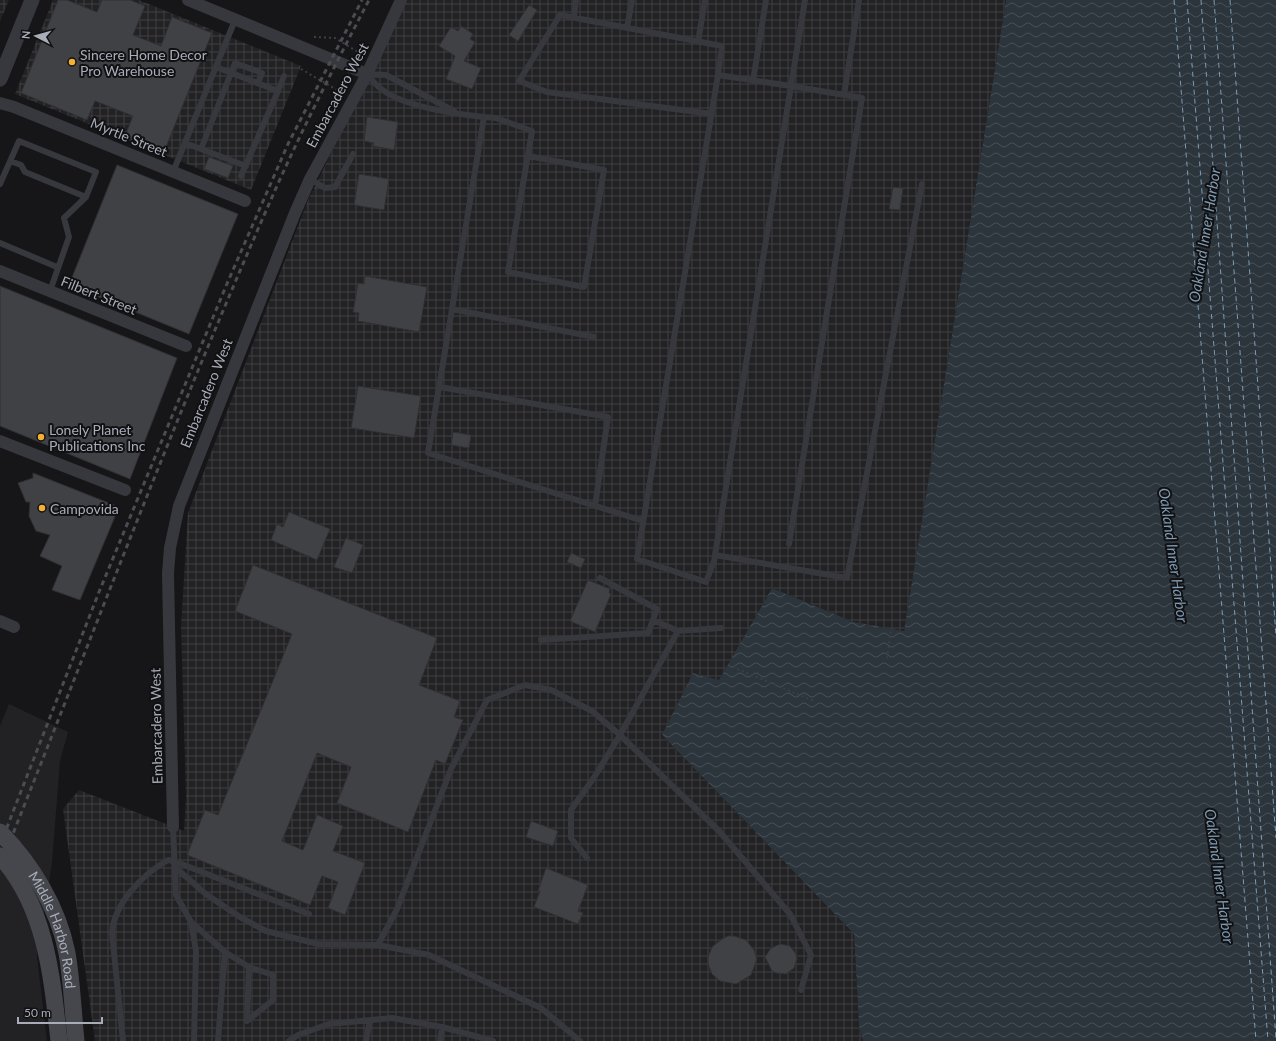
<svg xmlns="http://www.w3.org/2000/svg" width="1276" height="1041" font-family="Lato,sans-serif">
<defs>
<pattern id="industrial-grid" width="8" height="8" patternUnits="userSpaceOnUse"><rect width="8" height="8" fill="#222225"/><path d="M0 4h8M4 0v8" fill="none" stroke="#3f3f43"/></pattern>
<pattern id="water-waves" width="16" height="10" patternUnits="userSpaceOnUse"><rect width="16" height="10" fill="#2c353c"/><path d="M0 5q4-4 8 0t8 0" fill="none" stroke="#485056"/></pattern>
</defs>
<rect width="100%" height="100%" fill="#161618"/>
<path fill="#222225" d="M 9,704 L 68,732 L 60,761 L 52,863 L 37,956 L 47,1041 L 0,1041 L 0,726 Z"/>
<path fill="url(#industrial-grid)" d="M 0,0 L 9,0 L 0,21 Z
M 53,0 L 139,0 L 301,66 L 251,190 L 15,94 Z
M 406,0 L 1006,0 L 904,632 L 854,622 L 772,588 L 719,681 L 662,735 L 854,934 L 859,1026 L 863,1041 L 95,1041 L 63,809 L 79,790 L 184,831 L 186,797 L 181,626 L 188,513 L 308,200 Z"/>
<path fill="url(#water-waves)" d="M 1006,0 L 1276,0 L 1276,1041 L 863,1041 L 859,1026 L 854,934 L 662,735 L 693,673 L 719,680 L 772,588 L 854,622 L 904,631 Z"/>
<g fill="none" stroke-linecap="round" stroke-linejoin="round">
<path stroke="#7f9bb3" stroke-width="1" stroke-dasharray="5 4" stroke-linecap="butt" d="M 1174,0 L 1256,1041
M 1187,0 L 1268,1041
M 1201,0 L 1276,1039
M 1214,0 L 1276,838
M 1230,0 L 1276,636"/>
</g>
<path fill="#404145" stroke="#303034" d="M 58,0 L 67,0 L 97,12 L 102,0 L 130,0 L 145,6 L 133,35 L 161,46 L 172,17 L 212,33 L 164,152 L 125,136 L 133,116 L 95,101 L 87,120 L 21,93 Z
M 529,5 L 537,10 L 518,41 L 509,35 Z
M 461,26 L 473,34 L 470,39 L 475,42 L 464,61 L 481,68 L 472,89 L 446,79 L 455,56 L 439,46 L 451,27 L 458,31 Z
M 367,117 L 398,122 L 394,150 L 373,146 L 374,143 L 364,141 Z
M 209,157 L 233,166 L 228,178 L 204,169 Z
M 117,165 L 238,214 L 189,334 L 69,285 Z
M 359,174 L 389,179 L 384,210 L 354,205 Z
M 893,187 L 903,188 L 900,210 L 889,209 Z
M 365,276 L 427,287 L 419,332 L 358,321 L 359,313 L 353,312 L 358,283 L 364,284 Z
M 0,286 L 177,358 L 130,479 L 0,426 Z
M 358,386 L 421,396 L 414,438 L 351,428 Z
M 453,432 L 471,435 L 469,448 L 451,445 Z
M 33,473 L 119,507 L 80,600 L 52,590 L 62,566 L 40,556 L 50,535 L 36,531 L 29,516 L 30,502 L 26,502 L 18,483 L 33,478 Z
M 289,512 L 330,529 L 317,560 L 271,540 L 277,524 L 283,527 Z
M 346,538 L 363,545 L 352,573 L 334,567 Z
M 571,553 L 585,559 L 581,568 L 567,562 Z
M 253,565 L 437,638 L 419,685 L 460,701 L 454,717 L 463,720 L 445,764 L 436,760 L 408,832 L 337,803 L 351,767 L 317,753 L 282,841 L 303,850 L 317,815 L 343,826 L 333,851 L 365,863 L 345,915 L 328,908 L 338,882 L 322,876 L 310,905 L 187,855 L 205,810 L 218,815 L 292,634 L 235,611 Z
M 588,580 L 610,589 L 609,593 L 611,594 L 595,632 L 570,621 Z
M 531,821 L 558,831 L 553,846 L 526,837 Z
M 546,868 L 588,885 L 578,911 L 583,913 L 578,924 L 534,907 L 540,891 L 538,891 Z
M 728,936 L 734,936 L 746,940 L 754,950 L 757,959 L 751,975 L 736,984 L 720,981 L 712,974 L 708,964 L 708,957 L 712,947 L 722,939 Z
M 780,944 L 790,946 L 796,954 L 797,959 L 794,968 L 786,974 L 776,973 L 772,971 L 765,957 L 771,948 Z"/>
<g fill="none" stroke-linecap="round" stroke-linejoin="round">
<path stroke="#3d3f44" stroke-width="2" stroke-dasharray="2 3" stroke-linecap="butt" d="M 314,37 L 335,38 L 358,52
M 301,69 L 339,91
M 887,658 L 891,630
M 728,665 L 814,701"/>
<path stroke="#37383d" stroke-width="6" d="M 574,18 L 576,0
M 627,28 L 632,0
M 698,42 L 705,0
M 216,67 L 278,91 L 241,176
M 367,74 C 371,79 375,84 380,88 C 402,107 456,114 484,117 L 428,453 L 643,521
M 367,74 L 386,75 L 454,111
M 718,75 L 791,86 L 714,561 L 706,582 L 637,559 Z
M 753,81 L 766,0
M 278,91 L 284,76
M 844,95 L 859,0
M 712,114 L 547,92 L 519,81 L 560,15 L 722,46 L 718,75
M 484,117 L 496,118 L 532,131 L 508,272 L 584,287 L 604,170 L 528,156
M 185,143 L 246,166
M 201,149 L 235,63 L 262,73 L 258,83
M 10,161 L 21,165 L 25,172 L 86,197
M 173,172 L 235,20
M 310,179 L 325,188 L 335,187 L 353,154
M 0,184 L 19,141 L 96,172 L 86,197 L 64,218 L 69,237 L 50,291
M 0,243 L 57,267
M 452,309 L 594,337
M 440,387 L 608,417 L 595,506
M 789,544 L 862,98 L 791,86 L 805,0
M 715,555 L 847,578 L 922,184
M 600,578 L 657,609 L 653,620
M 721,628 L 678,631 L 620,735 L 719,831 L 790,914 L 811,955 L 801,990
M 541,640 L 648,633 L 653,620 L 678,631
M 173,827 L 176,895 L 191,922 L 196,951 L 194,1041
M 176,868 L 207,895 L 240,917 L 266,931 L 318,944 L 378,945 L 429,955 L 541,1008 L 580,1041
M 191,922 L 225,952 L 218,1041
M 378,945 L 397,909 L 451,769 L 487,700 L 525,685 L 551,690 L 592,711 L 620,735 L 595,776 L 571,810 L 571,838 L 587,858
M 225,952 L 249,967 L 247,1021
M 247,1021 L 273,1000 L 273,975 L 249,967
M 123,1041 L 112,933 C 114,903 143,874 168,860 L 174,861 L 309,914
M 289,1041 L 298,1035 L 329,1024 L 392,1018 L 442,1027 L 493,1041
M 366,1041 L 370,1020
M 440,1041 L 442,1027"/>
<path stroke="#37383d" stroke-width="12" d="M 188,0 L 367,74
M 0,103 L 14,107 L 245,201
M 0,271 L 186,346
M 0,441 L 125,490
M 0,621 L 14,627
M 173,827 L 168,573 L 170,548 L 179,506 L 295,213 L 310,179 L 367,74 L 401,0"/>
<path stroke="#37383d" stroke-width="15" d="M 0,79 L 32,0"/>
<path stroke="#4a4c52" stroke-width="3" stroke-dasharray="5 4" stroke-linecap="butt" d="M 0,845 L 99,592 L 226,286 L 288,144 L 362,0
M 0,866 C 89,645 173,422 269,204 C 299,135 334,67 369,0"/>
<g stroke="#45474d" stroke-width="17">
<path id="s1" d="M 0,832 C 32,865 58,907 67,953 C 72,982 73,1012 76,1041"/>
<path d="M 0,856 C 46,906 52,977 59,1041"/>
</g>
</g>
<g fill="#f2b134" stroke="#111113" stroke-width="1.5">
<circle cx="72" cy="62" r="4"/>
<circle cx="41" cy="437" r="4"/>
<circle cx="42" cy="508" r="4"/>
</g>
<g text-anchor="middle" dominant-baseline="central" stroke-width="4" stroke-linejoin="round" paint-order="stroke">
<g font-size="14" fill="#a8adb8" stroke="#111113" text-anchor="start">
<text x="80" y="54">Sincere Home Decor<tspan x="80" dy="16">Pro Warehouse</tspan></text>
<text x="49" y="429">Lonely Planet<tspan x="49" dy="16">Publications Inc</tspan></text>
<text x="50" y="508">Campovida</text>
</g>
<g font-size="14" fill="#a8adb8" stroke="#111113">
<text transform="translate(337 95) rotate(-62)">Embarcadero West</text>
<text transform="translate(129 137) rotate(22)">Myrtle Street</text>
<text transform="translate(99 295) rotate(22)">Filbert Street</text>
<text transform="translate(206 393) rotate(-68)">Embarcadero West</text>
<text transform="translate(156 726) rotate(-91)">Embarcadero West</text>
<text stroke="none"><textPath href="#s1" startOffset="114">Middle Harbor Road</textPath></text>
</g>
<g font-size="15" font-style="italic" fill="#7f9bb3" stroke="#111113">
<text transform="translate(1204 235) rotate(-81)">Oakland Inner Harbor</text>
<text transform="translate(1174 555) rotate(82)">Oakland Inner Harbor</text>
<text transform="translate(1220 876) rotate(82)">Oakland Inner Harbor</text>
</g>
</g>
<g transform="translate(36 36) rotate(276)" stroke="#111113" stroke-width="3" paint-order="stroke">
<path d="M0-3L7 15L0 10L-7 15Z" fill="#a8adb8"/>
<text y="-6" font-size="11" font-weight="bold" text-anchor="middle" fill="#a8adb8">N</text>
</g>
<path d="M18 1017v6h84v-6" fill="none" stroke="#a8adb8" stroke-width="2"/>
<text x="24" y="1017" font-size="12" fill="#a8adb8" stroke="#111113" stroke-width="3" paint-order="stroke">50 m</text>
</svg>
